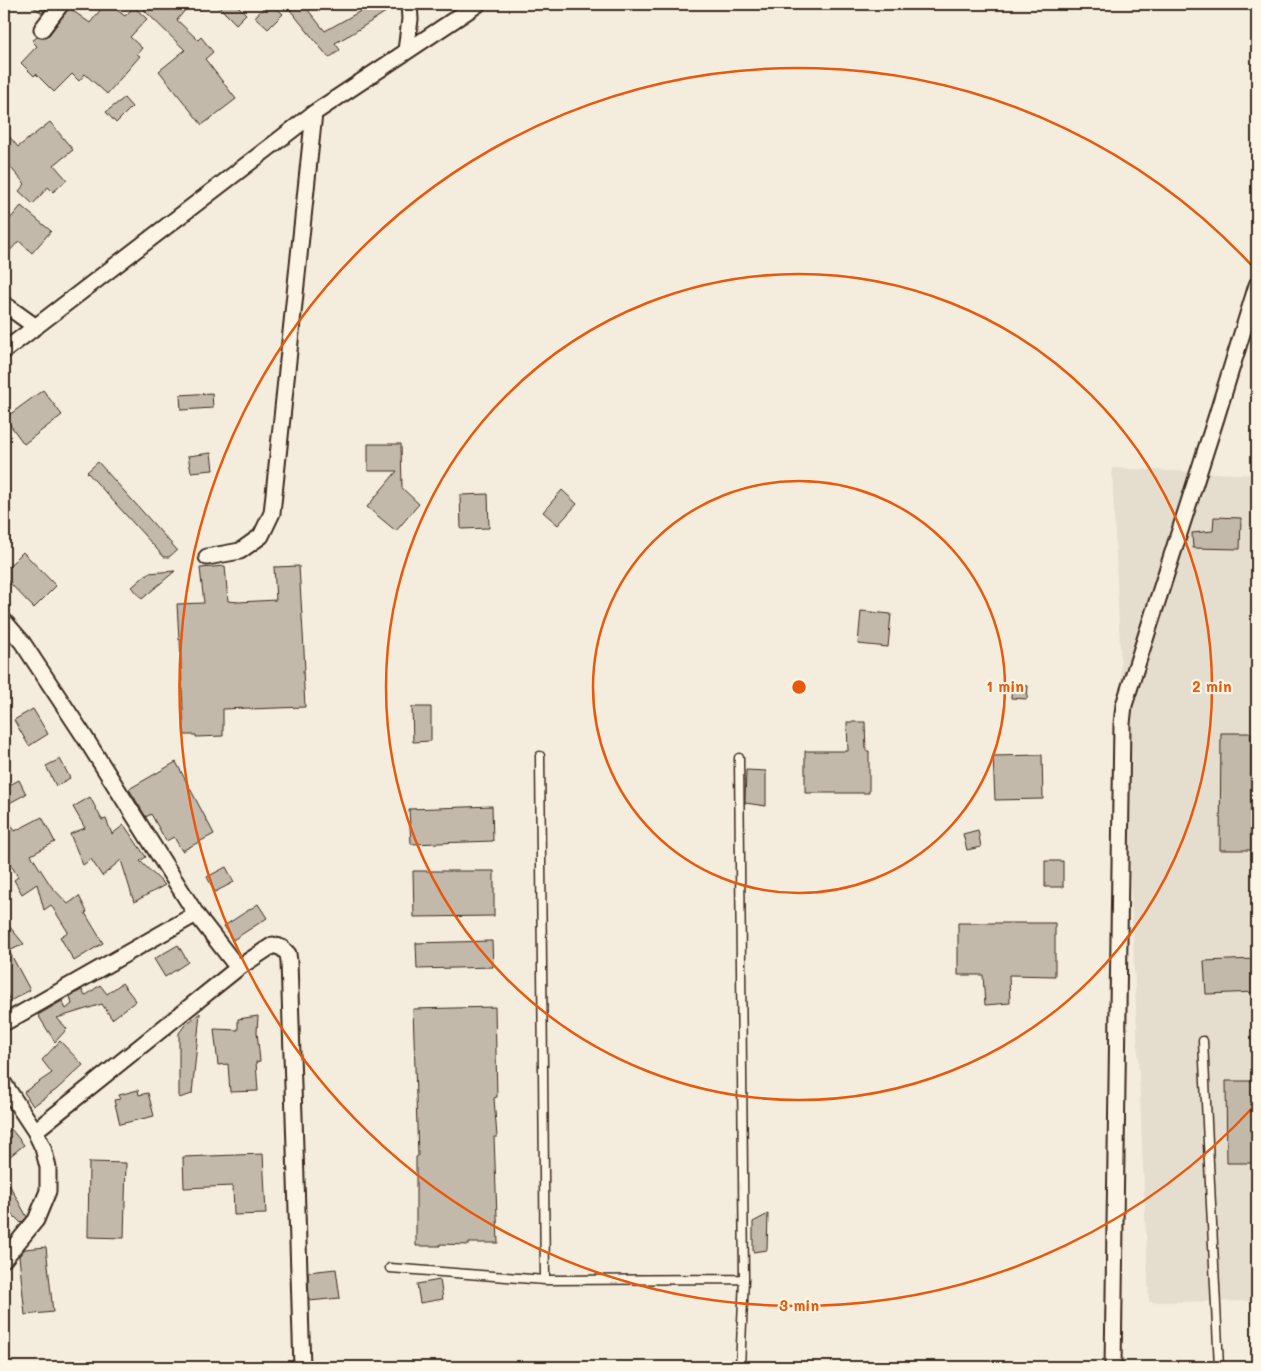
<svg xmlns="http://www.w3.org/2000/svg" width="1261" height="1371" font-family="Mali,sans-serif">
<rect width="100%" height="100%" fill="#f4eddd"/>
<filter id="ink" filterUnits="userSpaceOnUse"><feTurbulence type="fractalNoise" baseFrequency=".02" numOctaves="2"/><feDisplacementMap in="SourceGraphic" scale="10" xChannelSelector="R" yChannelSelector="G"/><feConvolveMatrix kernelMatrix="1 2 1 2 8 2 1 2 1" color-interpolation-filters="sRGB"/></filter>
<g filter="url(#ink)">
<path fill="#e5ddce" d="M 1112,468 L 1257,475 L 1257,1301 L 1149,1302 Z"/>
<path fill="#c3b9aa" stroke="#3b2a1e" d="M 29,4 L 49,4 L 42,13 Z
M 105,4 L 109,4 L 125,16 L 134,7 L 147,19 L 130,37 L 142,48 L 137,54 L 140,56 L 107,94 L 85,74 L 79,81 L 72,74 L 54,92 L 36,74 L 34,76 L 21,63 L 37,46 L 32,41 L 37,37 L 41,38 L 46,37 L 49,35 L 69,8 L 90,23 Z
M 153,4 L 190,4 L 177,20 L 198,40 L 201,37 L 213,52 L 205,59 L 236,99 L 202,125 L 159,71 L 185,50 L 144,10 Z
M 216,4 L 236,4 L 246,14 L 236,24 Z
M 267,4 L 272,4 L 283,14 L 268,29 L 255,17 Z
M 300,4 L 303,4 L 325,31 L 373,4 L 398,4 L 353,33 L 335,43 L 340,50 L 329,58 L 290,10 Z
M 124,98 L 132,107 L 116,123 L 106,112 Z
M 50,122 L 73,150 L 54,165 L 67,180 L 53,192 L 48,187 L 33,204 L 19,191 L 25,184 L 4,160 L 4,130 L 18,147 Z
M 21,206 L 51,231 L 32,253 L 19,241 L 4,257 L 4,226 Z
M 43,390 L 62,415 L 24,444 L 5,418 Z
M 212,393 L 213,408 L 181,410 L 180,395 Z
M 368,444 L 401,444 L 402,488 L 419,504 L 396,531 L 367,507 L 397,471 L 368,471 Z
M 211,453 L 213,470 L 191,472 L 188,456 Z
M 98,462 L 177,550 L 169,557 L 164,557 L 87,472 Z
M 562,490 L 577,504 L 558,525 L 543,512 Z
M 488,494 L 489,528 L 461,529 L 460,495 Z
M 1214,517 L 1241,518 L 1240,549 L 1193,548 L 1192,533 L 1213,531 Z
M 23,552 L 56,586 L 34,608 L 4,577 L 4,571 Z
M 225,566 L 228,601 L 239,602 L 276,600 L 274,567 L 299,566 L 303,633 L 305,670 L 303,670 L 305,707 L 250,709 L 250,708 L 223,709 L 223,736 L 196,737 L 196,735 L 184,735 L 180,639 L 179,639 L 177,604 L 204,603 L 200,568 Z
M 175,571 L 142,599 L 132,587 L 148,573 Z
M 861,611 L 891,614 L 888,647 L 858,644 Z
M 1012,685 L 1028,686 L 1027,699 L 1011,698 Z
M 412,707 L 431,707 L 431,741 L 413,742 Z
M 33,709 L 48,734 L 29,746 L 14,720 Z
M 847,722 L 865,722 L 866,751 L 869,751 L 869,793 L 805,793 L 805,751 L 848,751 Z
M 1221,733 L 1251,733 L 1251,850 L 1220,850 Z
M 1042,755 L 1043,799 L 995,800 L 993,756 Z
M 60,759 L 70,778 L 56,786 L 46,766 Z
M 176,762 L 214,834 L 182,851 L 174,837 L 166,841 L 151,814 L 146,817 L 129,789 Z
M 746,770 L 766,771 L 766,806 L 745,803 Z
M 19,780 L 26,794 L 4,806 L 4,788 Z
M 90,797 L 102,820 L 106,819 L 112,834 L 124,825 L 146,857 L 140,861 L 165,885 L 134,902 L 121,860 L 102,876 L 91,859 L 83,865 L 70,834 L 85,828 L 73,807 Z
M 492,806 L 493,841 L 411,844 L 409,809 Z
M 4,813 L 15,831 L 42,817 L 55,842 L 31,855 L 51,886 L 68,904 L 79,896 L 87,912 L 85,913 L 103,943 L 74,961 L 60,937 L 68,932 L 51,905 L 44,910 L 37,884 L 22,894 L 14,880 L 18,877 L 4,853 Z
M 978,830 L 981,847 L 967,850 L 963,834 Z
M 1045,861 L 1063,861 L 1063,887 L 1045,887 Z
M 226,867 L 234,882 L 215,892 L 207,877 Z
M 413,871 L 494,871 L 494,916 L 414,917 Z
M 258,904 L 267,918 L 233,940 L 224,926 Z
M 4,920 L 24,944 L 9,951 L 30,990 L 10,1001 L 4,988 Z
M 958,923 L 1055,923 L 1055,976 L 1009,975 L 1010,1003 L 985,1005 L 983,975 L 958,975 Z
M 492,941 L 493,967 L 417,969 L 416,943 Z
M 178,945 L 188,962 L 165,977 L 154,959 Z
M 1257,959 L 1257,992 L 1206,994 L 1204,961 Z
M 122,983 L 136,1001 L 112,1019 L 102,1004 L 57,1018 L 67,1029 L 55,1042 L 38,1015 L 62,1001 L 66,1009 L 72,1004 L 70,996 L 82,990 L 85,996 L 100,985 L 107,994 Z
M 495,1007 L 497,1097 L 494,1098 L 497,1137 L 494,1137 L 498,1243 L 469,1243 L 469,1245 L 440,1244 L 440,1246 L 416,1246 L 416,1157 L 418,1156 L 413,1009 Z
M 200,1013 L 192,1094 L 179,1098 L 179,1033 L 185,1025 Z
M 258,1016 L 257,1032 L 260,1061 L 256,1062 L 258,1091 L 230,1092 L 228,1064 L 218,1065 L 214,1029 L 238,1030 L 238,1019 Z
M 60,1041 L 83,1065 L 56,1090 L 33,1106 L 24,1092 L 52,1073 L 42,1060 Z
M 1226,1081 L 1257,1081 L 1257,1163 L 1227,1163 Z
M 138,1090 L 139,1095 L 148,1093 L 154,1116 L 120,1124 L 114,1100 L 120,1099 L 119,1095 Z
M 11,1129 L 24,1145 L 4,1161 L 4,1135 Z
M 263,1154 L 266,1214 L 234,1215 L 233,1186 L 184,1188 L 183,1157 Z
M 89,1162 L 126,1163 L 124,1238 L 88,1237 Z
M 4,1175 L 27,1217 L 21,1223 L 4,1206 Z
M 768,1214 L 767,1250 L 753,1252 L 753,1222 Z
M 46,1247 L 53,1312 L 25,1315 L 19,1256 L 25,1249 Z
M 336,1269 L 340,1298 L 309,1301 L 308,1272 Z
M 440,1280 L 443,1299 L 420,1303 L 417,1284 Z"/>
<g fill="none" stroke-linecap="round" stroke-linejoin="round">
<defs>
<path id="lane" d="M 540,756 L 545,1280
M 739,758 L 744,1279 L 740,1367
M 1203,1041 L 1219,1367
M 390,1268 L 545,1280 L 744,1279"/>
<path id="street" d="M 42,29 L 61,4
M 406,51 L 410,19 L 409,4
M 4,304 L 36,327
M 4,351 L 314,113 L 478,4
M 207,557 L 240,551 L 261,536 L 272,513 L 314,113
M 4,621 L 22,642 L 82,733 L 196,914 L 238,968
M 4,1023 L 196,914
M 4,1084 L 35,1131 L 43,1148 L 48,1167 L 48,1191 L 36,1220 L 4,1259
M 35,1131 L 238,968 L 273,945 L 282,948 L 288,954 L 289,961 L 302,1367
M 1113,1367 L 1122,724 L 1124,705 L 1216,418 L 1257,285"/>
</defs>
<use href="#lane" stroke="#3b2a1e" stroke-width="11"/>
<use href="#street" stroke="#3b2a1e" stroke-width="19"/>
<use href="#lane" stroke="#fcf5e5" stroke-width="8"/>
<use href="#street" stroke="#fcf5e5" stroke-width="15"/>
</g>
</g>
<g fill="none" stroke="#e8590c" stroke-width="2.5">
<circle cx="799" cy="687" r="206"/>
<circle cx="799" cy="687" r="413"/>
<path d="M1255 1105A619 619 0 1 1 1255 269"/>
</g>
<circle cx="799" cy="687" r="8" fill="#e8590c" stroke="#fcf5e5" stroke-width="2.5"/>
<g font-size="15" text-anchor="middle" font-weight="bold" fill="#e8590c" stroke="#fcf5e5" stroke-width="4.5" stroke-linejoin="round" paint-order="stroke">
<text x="1005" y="692">1 min</text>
<text x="1212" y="692">2 min</text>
<text x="799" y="1311">3 min</text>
</g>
<rect width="1261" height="1371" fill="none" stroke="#fcf5e5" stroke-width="20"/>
<rect x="10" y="10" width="1241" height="1351" fill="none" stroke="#3b2a1e" stroke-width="2" filter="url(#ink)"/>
</svg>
